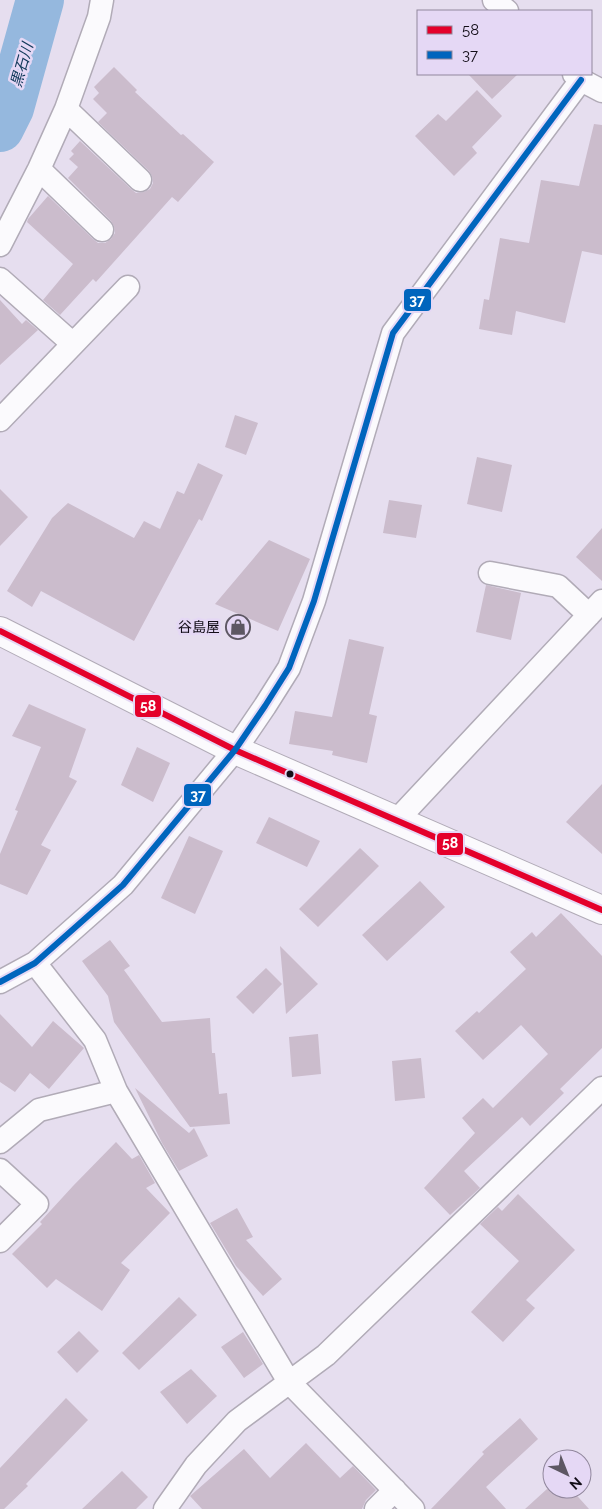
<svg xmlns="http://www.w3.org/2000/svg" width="602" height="1509" font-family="Raleway,'Noto Sans JP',sans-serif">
<rect width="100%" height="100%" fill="#e6deef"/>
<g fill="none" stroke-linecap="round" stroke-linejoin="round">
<path stroke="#95b8de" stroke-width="48" d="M 0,128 L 10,108 L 40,0"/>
</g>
<path fill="#cbbccc" d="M 114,67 L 137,90 L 135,92 L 181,135 L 183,134 L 214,162 L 178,202 L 172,197 L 96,282 L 93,279 L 60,315 L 43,300 L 73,264 L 27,222 L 28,219 L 48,196 L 93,239 L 98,243 L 105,243 L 111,239 L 115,233 L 114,226 L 111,221 L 68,178 L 78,167 L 69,159 L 74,154 L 71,151 L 80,141 L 131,189 L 136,193 L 144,192 L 150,189 L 153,183 L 152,176 L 149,171 L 98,122 L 107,113 L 93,99 L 99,93 L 94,87 Z
M 468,74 L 518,74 L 492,99 Z
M 477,90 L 502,116 L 472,147 L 477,153 L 454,176 L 415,136 L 438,114 L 446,121 Z
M 594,124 L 602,125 L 602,255 L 582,251 L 565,323 L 516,311 L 512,335 L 479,329 L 484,299 L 489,300 L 500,238 L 529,243 L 541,180 L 579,186 Z
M 0,300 L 22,324 L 26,320 L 38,330 L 0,365 Z
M 235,415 L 258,423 L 246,455 L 225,447 Z
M 477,457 L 512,465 L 502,512 L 467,504 Z
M 198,463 L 223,475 L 202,521 L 199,519 L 134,641 L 41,591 L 32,607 L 7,591 L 52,518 L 68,503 L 134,538 L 144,521 L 160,529 L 177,491 L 184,494 Z
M 0,489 L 28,517 L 0,546 Z
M 389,500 L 422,505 L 416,538 L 383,533 Z
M 602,528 L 602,581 L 576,557 Z
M 269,540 L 310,559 L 278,631 L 215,604 Z
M 486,585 L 521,593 L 511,640 L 476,632 Z
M 349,639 L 384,647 L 369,714 L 377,716 L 367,763 L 332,755 L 333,751 L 289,744 L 295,711 L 332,717 Z
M 29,704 L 86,729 L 69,777 L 77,781 L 41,845 L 51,850 L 27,895 L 0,884 L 0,854 L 18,811 L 15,810 L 41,747 L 12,736 Z
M 137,747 L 170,763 L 153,802 L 121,785 Z
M 602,784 L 602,854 L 566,822 Z
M 269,817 L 320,841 L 307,867 L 256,843 Z
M 189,836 L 223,851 L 195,914 L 161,898 Z
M 360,848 L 379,866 L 318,927 L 299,909 Z
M 420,881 L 445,907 L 387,961 L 362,935 Z
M 561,913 L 602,956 L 602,1048 L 560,1089 L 564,1093 L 530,1126 L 522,1117 L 464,1171 L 480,1188 L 450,1215 L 424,1188 L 475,1133 L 462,1118 L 483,1098 L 493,1108 L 548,1054 L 521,1025 L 483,1060 L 455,1031 L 477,1011 L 479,1013 L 526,969 L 510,952 L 532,932 L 536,937 Z
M 110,940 L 130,966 L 124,970 L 162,1022 L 210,1018 L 212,1053 L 215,1053 L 219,1094 L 227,1093 L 230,1124 L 190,1127 L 114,1022 L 108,996 L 82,961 Z
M 280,946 L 318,984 L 286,1014 Z
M 266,968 L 282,984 L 253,1014 L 236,997 Z
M 0,1014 L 32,1047 L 53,1021 L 84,1048 L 49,1089 L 30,1073 L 15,1092 L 0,1082 Z
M 318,1034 L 321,1074 L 292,1077 L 289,1037 Z
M 421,1058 L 425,1098 L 395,1101 L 392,1061 Z
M 135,1088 L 189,1133 L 194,1128 L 208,1156 L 179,1171 L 162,1143 Z
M 116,1142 L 132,1159 L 139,1155 L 155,1183 L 146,1188 L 170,1213 L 121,1263 L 130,1270 L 102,1311 L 56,1279 L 47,1288 L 12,1254 L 42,1224 L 40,1222 L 73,1186 Z
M 518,1194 L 575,1250 L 526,1300 L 535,1308 L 503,1342 L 471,1312 L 519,1261 L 480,1224 L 498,1207 L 502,1211 Z
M 237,1208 L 253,1237 L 246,1240 L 282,1279 L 263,1296 L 236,1266 L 210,1223 Z
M 179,1297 L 197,1315 L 139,1370 L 122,1353 Z
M 79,1331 L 99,1351 L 77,1373 L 57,1352 Z
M 243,1332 L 263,1364 L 244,1378 L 221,1347 Z
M 191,1369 L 217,1396 L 187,1424 L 160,1392 Z
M 66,1398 L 88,1420 L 26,1484 L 28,1486 L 4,1509 L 0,1509 L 0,1468 Z
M 520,1418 L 538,1439 L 486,1487 L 506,1509 L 431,1509 L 484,1454 L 482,1452 Z
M 306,1443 L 340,1478 L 353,1466 L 376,1490 L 366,1500 L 362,1509 L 202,1509 L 190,1496 L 244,1449 L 270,1478 Z
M 122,1471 L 148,1497 L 136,1509 L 82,1509 Z
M 547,1489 L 571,1489 L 589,1509 L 525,1509 Z"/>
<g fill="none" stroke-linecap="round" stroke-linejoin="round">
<defs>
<path id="minor" d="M 494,0 L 507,11
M 574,74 L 581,80 L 602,91
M 66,109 L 140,180
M 39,169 L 102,230
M 0,245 L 39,169 L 66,109 L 99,17 L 102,0
M 0,279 L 73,344
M 0,420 L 128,287
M 490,573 L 558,586 L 589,615
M 397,820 L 602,601
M 35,963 L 95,1040 L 116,1091 L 289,1382 L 413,1509
M 0,982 L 35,963 L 123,885 L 235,750 L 265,706 L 289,668 L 314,601 L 393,333 L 581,80
M 0,1142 L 39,1110 L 116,1091
M 0,1170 L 37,1204 L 0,1241
M 165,1509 L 196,1465 L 237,1421 L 326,1355 L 602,1088
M 376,1509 L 395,1490"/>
<path id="secondary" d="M 0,631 L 235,750 L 602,910"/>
</defs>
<use href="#minor" stroke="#b1abb7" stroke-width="25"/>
<use href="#secondary" stroke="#b1abb7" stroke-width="30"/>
<use href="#minor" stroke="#fbfafd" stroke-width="22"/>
<use href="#secondary" stroke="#fbfafd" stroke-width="28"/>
<defs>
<path id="bus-1" d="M 0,631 L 235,750 L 602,910"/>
<path id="bus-2" d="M 0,982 L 35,963 L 123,885 L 235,750 L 265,706 L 289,668 L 314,601 L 393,333 L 581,80"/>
</defs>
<use href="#bus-1" stroke="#e5d8f5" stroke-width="10"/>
<use href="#bus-2" stroke="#e5d8f5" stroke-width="10"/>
<use href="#bus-1" stroke="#e4002b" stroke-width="6"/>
<use href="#bus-2" stroke="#0065bd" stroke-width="6"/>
</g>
<defs>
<symbol id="shop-ring" viewBox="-11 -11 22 22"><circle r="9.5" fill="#e5d8f5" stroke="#5d5763" stroke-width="1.5"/><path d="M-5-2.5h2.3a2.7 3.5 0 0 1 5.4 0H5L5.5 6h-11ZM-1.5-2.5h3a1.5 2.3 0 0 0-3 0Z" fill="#5d5763"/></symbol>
</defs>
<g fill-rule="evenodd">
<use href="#shop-ring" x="224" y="613" width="28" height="28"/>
</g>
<circle fill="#130e18" stroke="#e5d8f5" stroke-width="2" cx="290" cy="774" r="4.5"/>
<g text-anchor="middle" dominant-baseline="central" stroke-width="5" stroke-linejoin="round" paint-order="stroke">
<g font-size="14" fill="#130e18" stroke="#e5d8f5" text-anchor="end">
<text x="220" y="627">谷島屋</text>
</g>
<g font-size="15" font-style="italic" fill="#103859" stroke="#e5d8f5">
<text transform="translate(22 65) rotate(-74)">黒石川</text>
</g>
</g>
<g stroke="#e5d8f5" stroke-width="2">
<rect x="403" y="288" width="29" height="24" rx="5" fill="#0065bd"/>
<rect x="134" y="694" width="28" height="24" rx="5" fill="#e4002b"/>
<rect x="183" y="783" width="29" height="24" rx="5" fill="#0065bd"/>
<rect x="436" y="832" width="28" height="24" rx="5" fill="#e4002b"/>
</g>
<g font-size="14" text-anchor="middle" font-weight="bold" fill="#fff">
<text x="417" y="305">37</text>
<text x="148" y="711">58</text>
<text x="198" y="800">37</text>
<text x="450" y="848">58</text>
</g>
<rect x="417" y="10" width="175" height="65" fill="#e5d8f5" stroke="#91879d"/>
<rect x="427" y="26" width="25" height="8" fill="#e4002b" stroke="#91879d"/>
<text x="462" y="35" font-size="15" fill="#130e18">58</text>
<rect x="427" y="51" width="25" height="8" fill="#0065bd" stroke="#91879d"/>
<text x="462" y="60" font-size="15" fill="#130e18">37</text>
<g transform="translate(567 1474) rotate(137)"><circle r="24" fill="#e5d8f5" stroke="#91879d"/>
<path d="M0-4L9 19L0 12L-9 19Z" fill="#5d5763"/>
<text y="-8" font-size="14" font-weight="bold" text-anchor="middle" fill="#130e18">N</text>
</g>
</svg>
